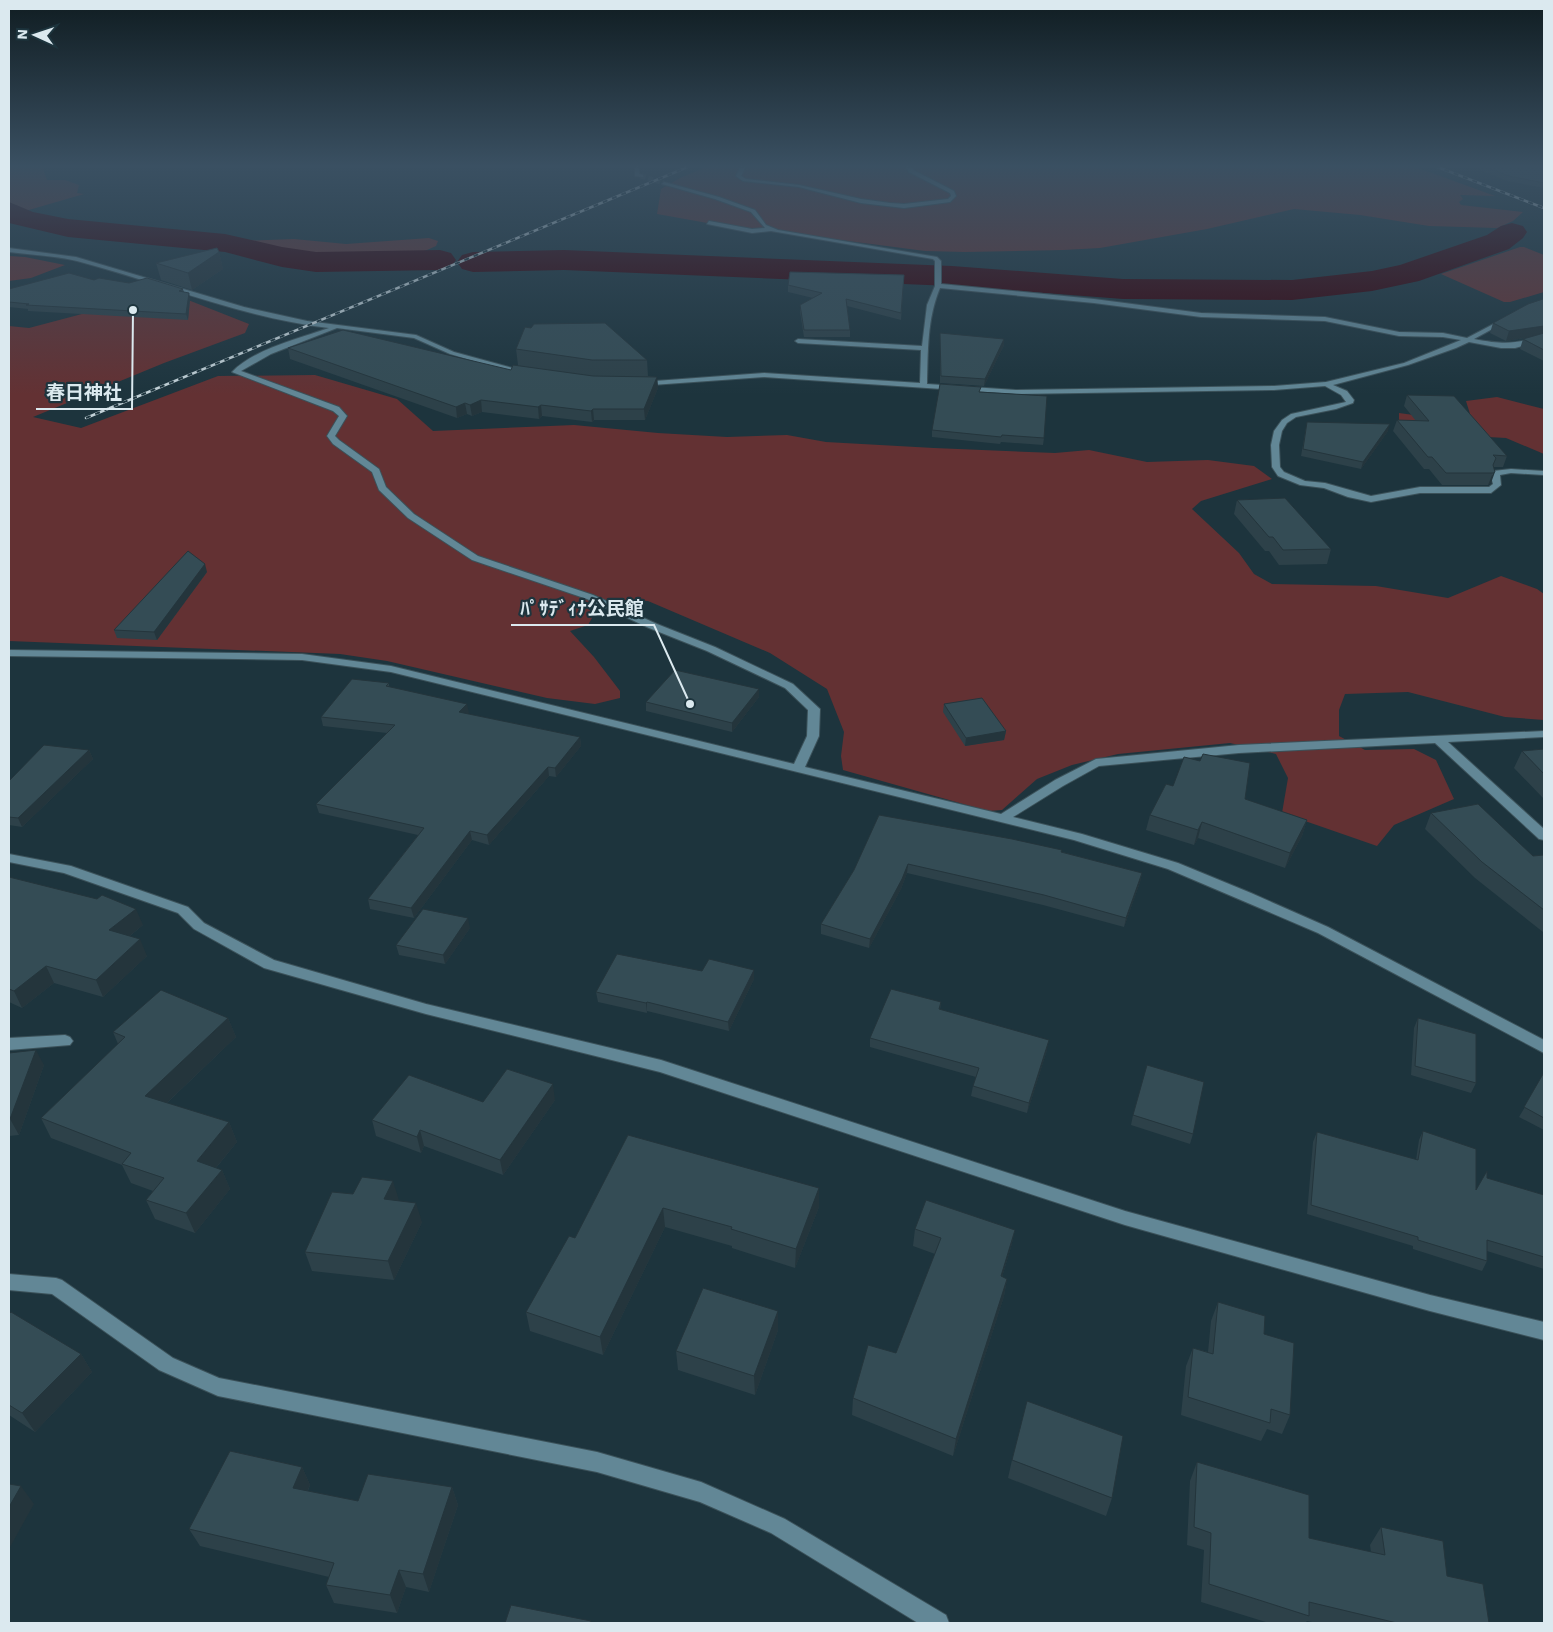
<svg xmlns="http://www.w3.org/2000/svg" width="1553" height="1632" font-family="'Work Sans','Noto Sans JP',sans-serif">
<rect width="100%" height="100%" fill="#1d343d"/>
<path fill="#633133" d="M 9,166 L 49,166 L 43,169 L 47,180 L 65,180 L 79,185 L 77,193 L 84,194 L 15,214 L 9,212 Z
M 709,166 L 1413,166 L 1495,196 L 1460,195 L 1463,199 L 1459,202 L 1461,205 L 1523,212 L 1513,221 L 1497,228 L 1429,226 L 1360,215 L 1294,209 L 1207,229 L 1100,248 L 1063,250 L 965,252 L 925,251 L 787,233 L 752,231 L 657,214 L 661,189 L 680,178 Z
M 429,238 L 438,241 L 436,246 C 388,270 317,262 265,250 C 256,248 243,246 236,241 L 294,239 L 346,244 Z
M 1520,247 L 1524,247 L 1544,255 L 1544,292 L 1510,302 L 1504,302 L 1441,274 Z
M 9,256 L 25,257 L 65,265 L 31,278 L 9,281 Z
M 150,296 L 178,296 L 249,324 L 245,333 L 164,363 L 33,417 L 81,428 L 218,376 L 315,375 L 397,399 L 433,431 L 574,425 L 658,433 L 727,437 L 787,435 L 826,442 L 934,448 L 1055,453 L 1089,450 L 1147,462 L 1208,460 L 1254,466 L 1272,479 L 1201,501 L 1192,509 L 1239,553 L 1254,574 L 1272,584 L 1376,586 L 1448,598 L 1501,576 L 1537,589 L 1544,594 L 1544,720 L 1505,717 L 1408,692 L 1345,694 L 1339,710 L 1339,736 L 1365,750 L 1414,749 L 1436,760 L 1454,799 L 1394,825 L 1377,846 L 1282,813 L 1288,778 L 1276,754 L 1230,743 L 1118,754 L 1072,765 L 1037,779 L 1002,810 L 988,811 L 843,770 L 841,756 L 844,732 L 827,689 L 770,653 L 648,601 L 624,600 L 596,611 L 588,625 L 570,631 L 594,657 L 620,691 L 620,698 L 595,704 L 547,698 L 387,661 L 340,654 L 9,641 L 9,326 L 29,328 Z
M 1497,397 L 1544,409 L 1544,454 L 1506,438 L 1416,433 L 1399,420 L 1399,413 L 1436,418 L 1470,414 L 1466,401 Z"/>
<g fill="none" stroke-linecap="round" stroke-linejoin="round">
<path fill="#350009" fill-rule="evenodd" d="M 9,202 L 33,212 L 68,219 L 225,234 L 282,247 L 316,252 L 440,250 L 451,253 L 456,260 L 451,267 L 440,270 L 316,272 L 282,267 L 225,252 L 68,237 L 9,223 Z
M 1512,223 L 1523,226 L 1527,232 L 1523,238 L 1509,249 L 1419,281 L 1372,291 L 1292,300 L 1123,299 L 952,286 L 564,270 L 473,272 L 462,269 L 457,262 L 462,255 L 473,252 L 564,250 L 952,266 L 1123,279 L 1292,280 L 1372,271 L 1400,265 L 1487,235 L 1501,226 Z"/>
<path stroke="#3a4f58" stroke-width="5" stroke-dasharray="5 2.5" stroke-linecap="butt" d="M 641,176 L 664,183"/>
<defs>
<path id="minor" d="M 635,166 L 639,166 L 639,174 L 643,175 L 643,177 L 635,176 Z
M 741,166 L 746,166 L 741,176 L 746,179 L 799,185 L 861,199 L 890,203 L 904,204 L 948,199 L 951,196 L 950,193 L 909,172 L 905,166 L 910,166 L 913,170 L 954,191 L 956,196 L 950,202 L 904,208 L 861,203 L 799,187 L 743,181 L 736,176 Z
M 664,182 L 719,197 L 755,210 L 766,225 L 778,230 L 937,257 L 941,261 L 941,284 L 1094,299 L 1201,313 L 1325,317 L 1399,332 L 1443,333 L 1467,338 L 1503,319 L 1507,319 L 1507,321 L 1474,339 C 1506,345 1513,344 1544,336 L 1544,340 L 1515,348 L 1501,348 L 1469,342 L 1456,348 L 1408,365 L 1333,385 L 1347,391 L 1354,400 L 1353,403 L 1336,409 L 1296,417 L 1287,423 L 1282,431 L 1279,445 L 1280,467 L 1284,472 L 1305,481 L 1325,483 L 1371,496 L 1420,487 L 1489,487 L 1493,484 L 1491,477 L 1493,471 L 1511,469 L 1544,471 L 1544,475 L 1511,473 L 1500,475 L 1501,485 L 1491,493 L 1420,493 L 1371,502 L 1348,497 L 1324,488 L 1300,485 L 1278,476 L 1272,467 L 1271,445 L 1274,431 L 1282,420 L 1291,414 L 1346,402 L 1341,395 L 1325,386 L 1274,390 L 1016,394 L 764,377 L 638,386 L 638,382 L 641,382 L 764,373 L 920,383 L 921,350 L 798,343 L 795,341 L 798,339 L 922,346 L 927,305 L 935,286 L 935,261 L 933,259 L 771,231 L 752,233 L 707,224 L 709,221 L 752,229 L 765,228 L 751,212 L 715,199 L 662,184 ZM 940,288 L 1094,303 L 1201,317 L 1325,321 L 1399,336 L 1443,337 L 1461,340 L 1404,363 L 1326,382 L 1274,386 L 1016,390 L 927,384 C 928,351 927,319 940,288 Z
M 9,248 L 76,257 L 244,307 L 307,321 L 416,335 L 454,352 L 527,372 L 528,374 L 524,376 L 450,354 L 414,338 L 337,328 L 271,354 L 241,371 L 339,407 L 347,416 L 335,436 L 339,440 L 379,469 L 386,487 L 414,514 L 478,556 L 593,595 L 657,624 L 715,647 L 793,684 L 820,709 L 819,736 L 805,767 L 1001,814 L 1055,780 L 1096,759 L 1239,745 L 1544,731 L 1544,737 L 1448,742 L 1544,829 L 1544,840 L 1539,839 L 1435,743 L 1239,753 L 1099,766 L 1063,786 L 1013,817 L 1082,834 L 1178,863 L 1251,893 L 1328,927 L 1544,1040 L 1544,1053 L 1318,933 L 1168,869 L 1074,840 L 391,672 L 302,660 L 9,656 L 9,650 L 302,654 L 391,666 L 794,764 L 807,736 L 808,710 L 785,688 L 707,651 L 649,628 L 587,599 L 472,560 L 408,518 L 379,490 L 372,472 L 333,444 L 327,436 L 339,416 L 333,411 L 232,372 C 254,349 300,338 329,328 C 242,318 161,283 77,261 C 56,256 31,255 9,252 Z
M 9,854 L 71,866 L 188,907 L 204,923 L 274,960 L 426,1004 L 661,1060 L 1125,1211 L 1430,1295 L 1544,1322 L 1544,1340 L 1430,1311 L 1125,1225 L 660,1072 L 426,1014 L 264,968 L 194,929 L 178,913 L 64,873 L 9,862 Z
M 65,1035 L 70,1037 L 73,1041 L 70,1045 L 9,1050 L 9,1038 Z
M 9,1274 L 56,1278 L 62,1280 L 173,1358 L 219,1378 L 597,1452 L 701,1482 L 785,1519 L 946,1615 L 949,1623 L 918,1623 L 771,1533 L 700,1502 L 597,1472 L 218,1396 L 159,1370 L 52,1294 L 9,1290 Z"/>
</defs>
<use href="#minor" stroke="#3b5159" stroke-width="2"/>
<use href="#minor" fill="#628796" fill-rule="evenodd"/>
<defs>
<path id="rail" d="M 1435,166 L 1544,208
M 86,418 L 690,166"/>
</defs>
<use href="#rail" stroke="#c3d2d8" stroke-width="2.5"/>
<use href="#rail" stroke="#1d343d" stroke-width="2" stroke-dasharray="5" stroke-linecap="butt"/>
</g>
<path fill="#2d4149" d="M 1471,166 L 1544,166 L 1544,188 L 1507,181 Z
M 219,252 L 223,269 L 192,290 L 161,280 L 156,263 Z
M 904,275 L 901,320 L 847,306 L 850,330 L 850,337 L 804,337 L 800,312 L 800,305 L 813,298 L 788,292 L 788,285 Z
M 94,280 L 183,289 L 184,292 L 190,299 L 188,320 L 28,311 L 28,309 L 9,307 L 9,289 Z
M 1544,300 L 1544,361 L 1520,349 L 1523,339 L 1531,337 L 1506,341 L 1490,333 L 1493,323 Z
M 940,333 L 1004,345 L 984,386 L 940,383 Z
M 288,348 L 511,370 L 518,365 L 516,349 L 647,360 L 648,376 L 657,377 L 658,388 L 645,420 L 594,420 L 592,422 L 542,416 L 539,419 L 482,412 L 472,416 L 467,414 L 457,418 L 290,359 Z
M 981,392 L 1044,438 L 1043,445 L 1001,442 L 1000,444 L 932,437 L 932,430 Z
M 1407,395 L 1507,456 L 1503,467 L 1494,467 L 1491,483 L 1488,485 L 1442,485 L 1429,469 L 1424,469 L 1393,431 L 1397,420 L 1416,421 L 1404,406 Z
M 1307,422 L 1388,431 L 1361,469 L 1301,456 Z
M 1237,500 L 1331,549 L 1327,564 L 1279,565 L 1269,551 L 1265,551 L 1234,514 Z
M 207,572 L 157,640 L 117,638 L 114,630 Z
M 389,683 L 389,687 L 468,714 L 580,737 L 581,746 L 556,777 L 549,776 L 489,845 L 472,840 L 414,918 L 370,909 L 368,899 L 418,835 L 319,813 L 316,804 L 387,733 L 323,726 L 321,717 Z
M 759,689 L 759,697 L 732,732 L 646,711 L 646,702 Z
M 944,704 L 1006,731 L 1004,740 L 965,746 L 943,712 Z
M 1544,749 L 1544,798 L 1543,798 L 1514,768 L 1522,751 Z
M 89,750 L 93,759 L 22,827 L 9,825 L 9,781 Z
M 1173,786 L 1245,799 L 1307,820 L 1302,836 L 1285,868 L 1198,838 L 1194,845 L 1146,830 L 1150,815 Z
M 1431,813 L 1533,856 L 1544,855 L 1544,931 L 1543,932 L 1475,878 L 1425,829 Z
M 879,815 L 1062,852 L 1142,873 L 1140,882 L 1124,927 L 1043,905 L 907,873 L 901,889 L 869,948 L 821,934 L 821,924 L 854,870 Z
M 9,877 L 143,925 L 130,936 L 147,956 L 103,997 L 54,983 L 22,1008 L 9,1002 Z
M 470,928 L 445,964 L 399,955 L 396,945 Z
M 702,971 L 754,979 L 729,1031 L 647,1011 L 647,1013 L 598,1002 L 596,992 Z
M 941,1002 L 940,1010 L 1047,1050 L 1027,1113 L 971,1096 L 973,1086 L 976,1077 L 870,1047 L 870,1038 Z
M 228,1018 L 236,1037 L 167,1103 L 229,1122 L 237,1142 L 216,1168 L 222,1170 L 230,1189 L 195,1233 L 155,1219 L 146,1200 L 153,1191 L 131,1183 L 122,1165 L 51,1138 L 41,1118 L 118,1044 L 113,1032 Z
M 1418,1018 L 1476,1083 L 1471,1093 L 1411,1075 L 1414,1028 Z
M 9,1053 L 44,1065 L 19,1135 L 9,1136 Z
M 1544,1075 L 1544,1130 L 1519,1117 Z
M 555,1100 L 503,1175 L 424,1146 L 421,1153 L 376,1136 L 372,1120 L 483,1102 Z
M 1133,1115 L 1193,1134 L 1190,1144 L 1131,1125 Z
M 1423,1131 L 1476,1190 L 1487,1178 L 1544,1195 L 1544,1269 L 1487,1251 L 1487,1261 L 1482,1271 L 1413,1249 L 1413,1246 L 1307,1214 L 1313,1142 L 1317,1132 L 1416,1160 L 1419,1140 Z
M 628,1135 L 819,1207 L 795,1268 L 732,1248 L 732,1246 L 665,1227 L 603,1355 L 530,1331 L 526,1312 L 575,1238 Z
M 399,1200 L 398,1201 L 422,1222 L 394,1280 L 312,1271 L 305,1252 Z
M 915,1229 L 1015,1230 L 1011,1247 L 1002,1277 L 1007,1279 L 1004,1296 L 953,1456 L 852,1415 L 853,1398 L 896,1353 L 935,1254 L 913,1246 Z
M 1218,1302 L 1264,1334 L 1290,1415 L 1282,1434 L 1267,1429 L 1261,1441 L 1181,1415 L 1186,1366 L 1193,1348 L 1208,1352 L 1211,1321 Z
M 778,1311 L 778,1330 L 755,1395 L 678,1370 L 676,1351 Z
M 9,1314 L 81,1354 L 92,1372 L 35,1432 L 9,1415 Z
M 1012,1460 L 1112,1498 L 1106,1516 L 1008,1478 Z
M 1197,1462 L 1309,1538 L 1371,1552 L 1370,1545 L 1381,1527 L 1447,1576 L 1489,1623 L 1317,1623 L 1307,1621 L 1305,1623 L 1269,1623 L 1201,1602 L 1204,1550 L 1187,1545 L 1190,1481 Z
M 302,1467 L 310,1485 L 308,1491 L 358,1501 L 452,1487 L 458,1505 L 429,1592 L 406,1587 L 397,1613 L 334,1603 L 326,1585 L 329,1577 L 200,1546 L 189,1529 Z"/>
<path fill="#24353c" d="M 219,252 L 223,269 L 192,290 L 188,273 Z
M 189,293 L 190,299 L 188,320 L 186,314 Z
M 1544,326 L 1544,335 L 1506,341 L 1509,331 Z
M 1004,339 L 1004,345 L 984,386 L 985,379 Z
M 657,377 L 658,388 L 645,420 L 644,409 Z
M 481,400 L 482,412 L 472,416 L 470,405 Z
M 465,403 L 467,414 L 457,418 L 456,407 Z
M 541,405 L 542,416 L 539,419 L 538,407 Z
M 593,409 L 594,420 L 592,422 L 591,411 Z
M 1390,424 L 1388,431 L 1361,469 L 1363,462 Z
M 1495,472 L 1491,483 L 1488,485 L 1493,473 Z
M 205,564 L 207,572 L 157,640 L 154,632 Z
M 759,689 L 759,697 L 732,732 L 732,723 Z
M 467,704 L 469,713 L 461,720 L 459,712 Z
M 1006,731 L 1004,740 L 965,746 L 966,738 Z
M 580,737 L 581,746 L 556,777 L 555,768 Z
M 89,750 L 93,759 L 22,827 L 18,818 Z
M 548,767 L 549,776 L 489,845 L 487,835 Z
M 1307,820 L 1302,836 L 1285,868 L 1290,853 Z
M 1202,822 L 1198,838 L 1194,845 L 1198,830 Z
M 470,831 L 472,840 L 414,918 L 411,908 Z
M 908,864 L 907,873 L 901,889 L 869,948 L 870,939 Z
M 1142,873 L 1140,882 L 1124,927 L 1126,918 Z
M 136,909 L 143,925 L 116,947 L 109,930 Z
M 468,918 L 470,928 L 445,964 L 443,955 Z
M 140,939 L 147,956 L 103,997 L 96,980 Z
M 46,966 L 54,983 L 22,1008 L 14,991 Z
M 754,970 L 754,979 L 729,1031 L 728,1022 Z
M 647,1002 L 647,1013 L 646,1003 Z
M 228,1018 L 236,1037 L 154,1115 L 145,1096 Z
M 1049,1040 L 1047,1050 L 1027,1113 L 1029,1103 Z
M 36,1050 L 44,1065 L 19,1135 L 10,1119 Z
M 553,1084 L 555,1100 L 503,1175 L 500,1160 Z
M 229,1122 L 237,1142 L 205,1181 L 197,1161 Z
M 420,1130 L 424,1146 L 421,1153 L 417,1137 Z
M 222,1170 L 230,1189 L 195,1233 L 186,1213 Z
M 393,1181 L 399,1200 L 390,1219 L 384,1199 Z
M 819,1188 L 819,1207 L 795,1268 L 796,1249 Z
M 416,1203 L 422,1222 L 394,1280 L 388,1261 Z
M 663,1208 L 665,1227 L 603,1355 L 600,1337 Z
M 1015,1230 L 1011,1247 L 997,1294 L 1001,1276 Z
M 1007,1279 L 1004,1296 L 953,1456 L 956,1439 Z
M 778,1311 L 778,1330 L 755,1395 L 754,1376 Z
M 81,1354 L 92,1372 L 35,1432 L 22,1413 Z
M 302,1467 L 310,1485 L 301,1506 L 293,1488 Z
M 21,1486 L 34,1504 L 9,1549 L 9,1507 Z
M 452,1487 L 458,1505 L 429,1592 L 423,1574 Z
M 399,1570 L 406,1587 L 397,1613 L 390,1595 Z"/>
<path fill="#344c55" stroke="#24353c" d="M 1484,166 L 1544,166 L 1544,183 L 1509,176 Z
M 217,248 L 219,252 L 188,273 L 156,263 Z
M 790,272 L 904,275 L 901,313 L 846,299 L 850,330 L 804,330 L 800,305 L 822,293 L 788,285 Z
M 69,273 L 94,280 L 99,278 L 129,283 L 147,278 L 183,289 L 179,291 L 189,293 L 186,314 L 26,305 L 29,304 L 9,302 L 9,289 Z
M 1543,299 L 1544,300 L 1544,326 L 1509,331 L 1493,323 L 1528,304 Z
M 605,323 L 647,360 L 592,360 L 516,349 L 525,327 L 531,328 L 534,324 Z
M 343,330 L 511,370 L 513,365 L 593,376 L 657,377 L 644,409 L 593,409 L 591,411 L 541,405 L 538,407 L 481,400 L 470,405 L 465,403 L 456,407 L 288,348 Z
M 940,333 L 1004,339 L 985,379 L 941,376 Z
M 1544,333 L 1544,350 L 1523,339 Z
M 940,384 L 981,387 L 979,392 L 1047,396 L 1044,438 L 1002,435 L 1001,437 L 932,430 Z
M 1407,395 L 1454,396 L 1507,456 L 1493,455 L 1496,458 L 1493,465 L 1495,472 L 1493,473 L 1446,473 L 1432,457 L 1428,457 L 1397,420 L 1429,421 Z
M 1307,422 L 1390,424 L 1363,462 L 1303,449 Z
M 1285,498 L 1331,549 L 1283,550 L 1273,537 L 1269,537 L 1237,500 Z
M 188,551 L 205,564 L 154,632 L 114,630 Z
M 675,670 L 759,689 L 732,723 L 646,702 Z
M 352,679 L 389,683 L 386,686 L 467,704 L 459,712 L 580,737 L 555,768 L 548,767 L 487,835 L 470,831 L 411,908 L 368,899 L 424,828 L 316,804 L 395,725 L 321,717 Z
M 982,698 L 1006,731 L 966,738 L 944,704 Z
M 44,745 L 89,750 L 18,818 L 9,817 L 9,781 Z
M 1544,749 L 1544,774 L 1522,751 Z
M 1203,754 L 1250,763 L 1245,799 L 1307,820 L 1290,853 L 1202,822 L 1198,830 L 1150,815 L 1166,784 L 1173,786 L 1184,757 L 1200,761 Z
M 1478,804 L 1533,856 L 1544,855 L 1544,910 L 1482,862 L 1431,813 Z
M 879,815 L 1012,839 L 1062,850 L 1061,852 L 1142,873 L 1126,918 L 1044,895 L 908,864 L 902,879 L 870,939 L 821,924 L 854,870 Z
M 9,877 L 97,899 L 102,895 L 136,909 L 109,930 L 140,939 L 96,980 L 46,966 L 14,991 L 9,989 Z
M 423,909 L 468,918 L 443,955 L 396,945 Z
M 617,954 L 702,971 L 709,959 L 754,970 L 728,1022 L 647,1002 L 646,1003 L 596,992 Z
M 891,989 L 941,1002 L 939,1009 L 1049,1040 L 1029,1103 L 973,1086 L 979,1068 L 870,1038 Z
M 161,990 L 228,1018 L 145,1096 L 229,1122 L 197,1161 L 222,1170 L 186,1213 L 146,1200 L 164,1178 L 122,1164 L 131,1153 L 41,1118 L 125,1037 L 113,1032 Z
M 1418,1018 L 1476,1034 L 1476,1083 L 1415,1066 Z
M 36,1050 L 10,1119 L 9,1119 L 9,1053 Z
M 1147,1065 L 1204,1082 L 1193,1134 L 1133,1115 Z
M 507,1069 L 553,1084 L 500,1160 L 420,1130 L 417,1137 L 372,1120 L 409,1075 L 483,1102 Z
M 1543,1074 L 1544,1075 L 1544,1118 L 1524,1107 Z
M 1423,1131 L 1476,1149 L 1476,1190 L 1487,1171 L 1487,1178 L 1544,1195 L 1544,1257 L 1487,1240 L 1487,1261 L 1418,1240 L 1418,1237 L 1311,1205 L 1317,1132 L 1418,1160 Z
M 628,1135 L 819,1188 L 796,1249 L 731,1229 L 732,1227 L 663,1208 L 600,1337 L 526,1312 L 569,1236 L 575,1238 Z
M 362,1177 L 393,1181 L 384,1199 L 416,1203 L 388,1261 L 305,1252 L 332,1192 L 353,1194 Z
M 926,1200 L 1015,1230 L 1001,1276 L 1007,1279 L 956,1439 L 853,1398 L 868,1345 L 896,1353 L 941,1238 L 915,1229 Z
M 703,1288 L 778,1311 L 754,1376 L 676,1351 Z
M 1218,1302 L 1265,1316 L 1264,1334 L 1294,1343 L 1290,1415 L 1271,1409 L 1270,1423 L 1188,1397 L 1193,1348 L 1213,1354 Z
M 11,1312 L 81,1354 L 22,1413 L 9,1405 L 9,1314 Z
M 1027,1401 L 1123,1436 L 1112,1498 L 1012,1460 Z
M 230,1451 L 302,1467 L 293,1488 L 358,1501 L 368,1474 L 452,1487 L 423,1574 L 399,1570 L 390,1595 L 326,1585 L 334,1563 L 189,1529 Z
M 1197,1462 L 1309,1495 L 1309,1538 L 1385,1555 L 1381,1527 L 1443,1541 L 1447,1576 L 1483,1584 L 1489,1623 L 1397,1623 L 1309,1602 L 1309,1616 L 1209,1584 L 1211,1533 L 1194,1527 Z
M 9,1484 L 21,1486 L 9,1507 Z
M 511,1605 L 591,1621 L 590,1623 L 505,1623 Z"/>
<linearGradient id="sky" x2="0" y2="1"><stop stop-color="#101d22"/><stop offset="0.42" stop-color="#3a5062"/><stop offset="1" stop-color="#3a5062" stop-opacity="0"/></linearGradient>
<rect width="1553" height="395" fill="url(#sky)"/>
<path fill="none" stroke="#dbe9ef" stroke-width="2" d="M133 310L132 409H36M690 704L654 625H511"/>
<g fill="#dbe9ef" stroke="#1d343d" stroke-width="2">
<circle cx="133" cy="310" r="5"/>
<circle cx="690" cy="704" r="5"/>
</g>
<g font-size="19" text-anchor="middle" font-weight="bold" fill="#dbe9ef" stroke="#1d343d" stroke-width="4.5" stroke-linejoin="round" paint-order="stroke">
<text x="84" y="399">春日神社</text>
<text x="582" y="615">ﾊﾟｻﾃﾞｨﾅ公民館</text>
</g>
<rect width="1553" height="1632" fill="none" stroke="#dbe9ef" stroke-width="20"/>
<g transform="translate(35 35) rotate(273)" stroke="#1d343d" stroke-width="4" paint-order="stroke">
<path d="M0-4L9 19L0 12L-9 19Z" fill="#dbe9ef"/>
<text y="-8" font-size="14" font-weight="bold" text-anchor="middle" fill="#dbe9ef">N</text>
</g>
</svg>
